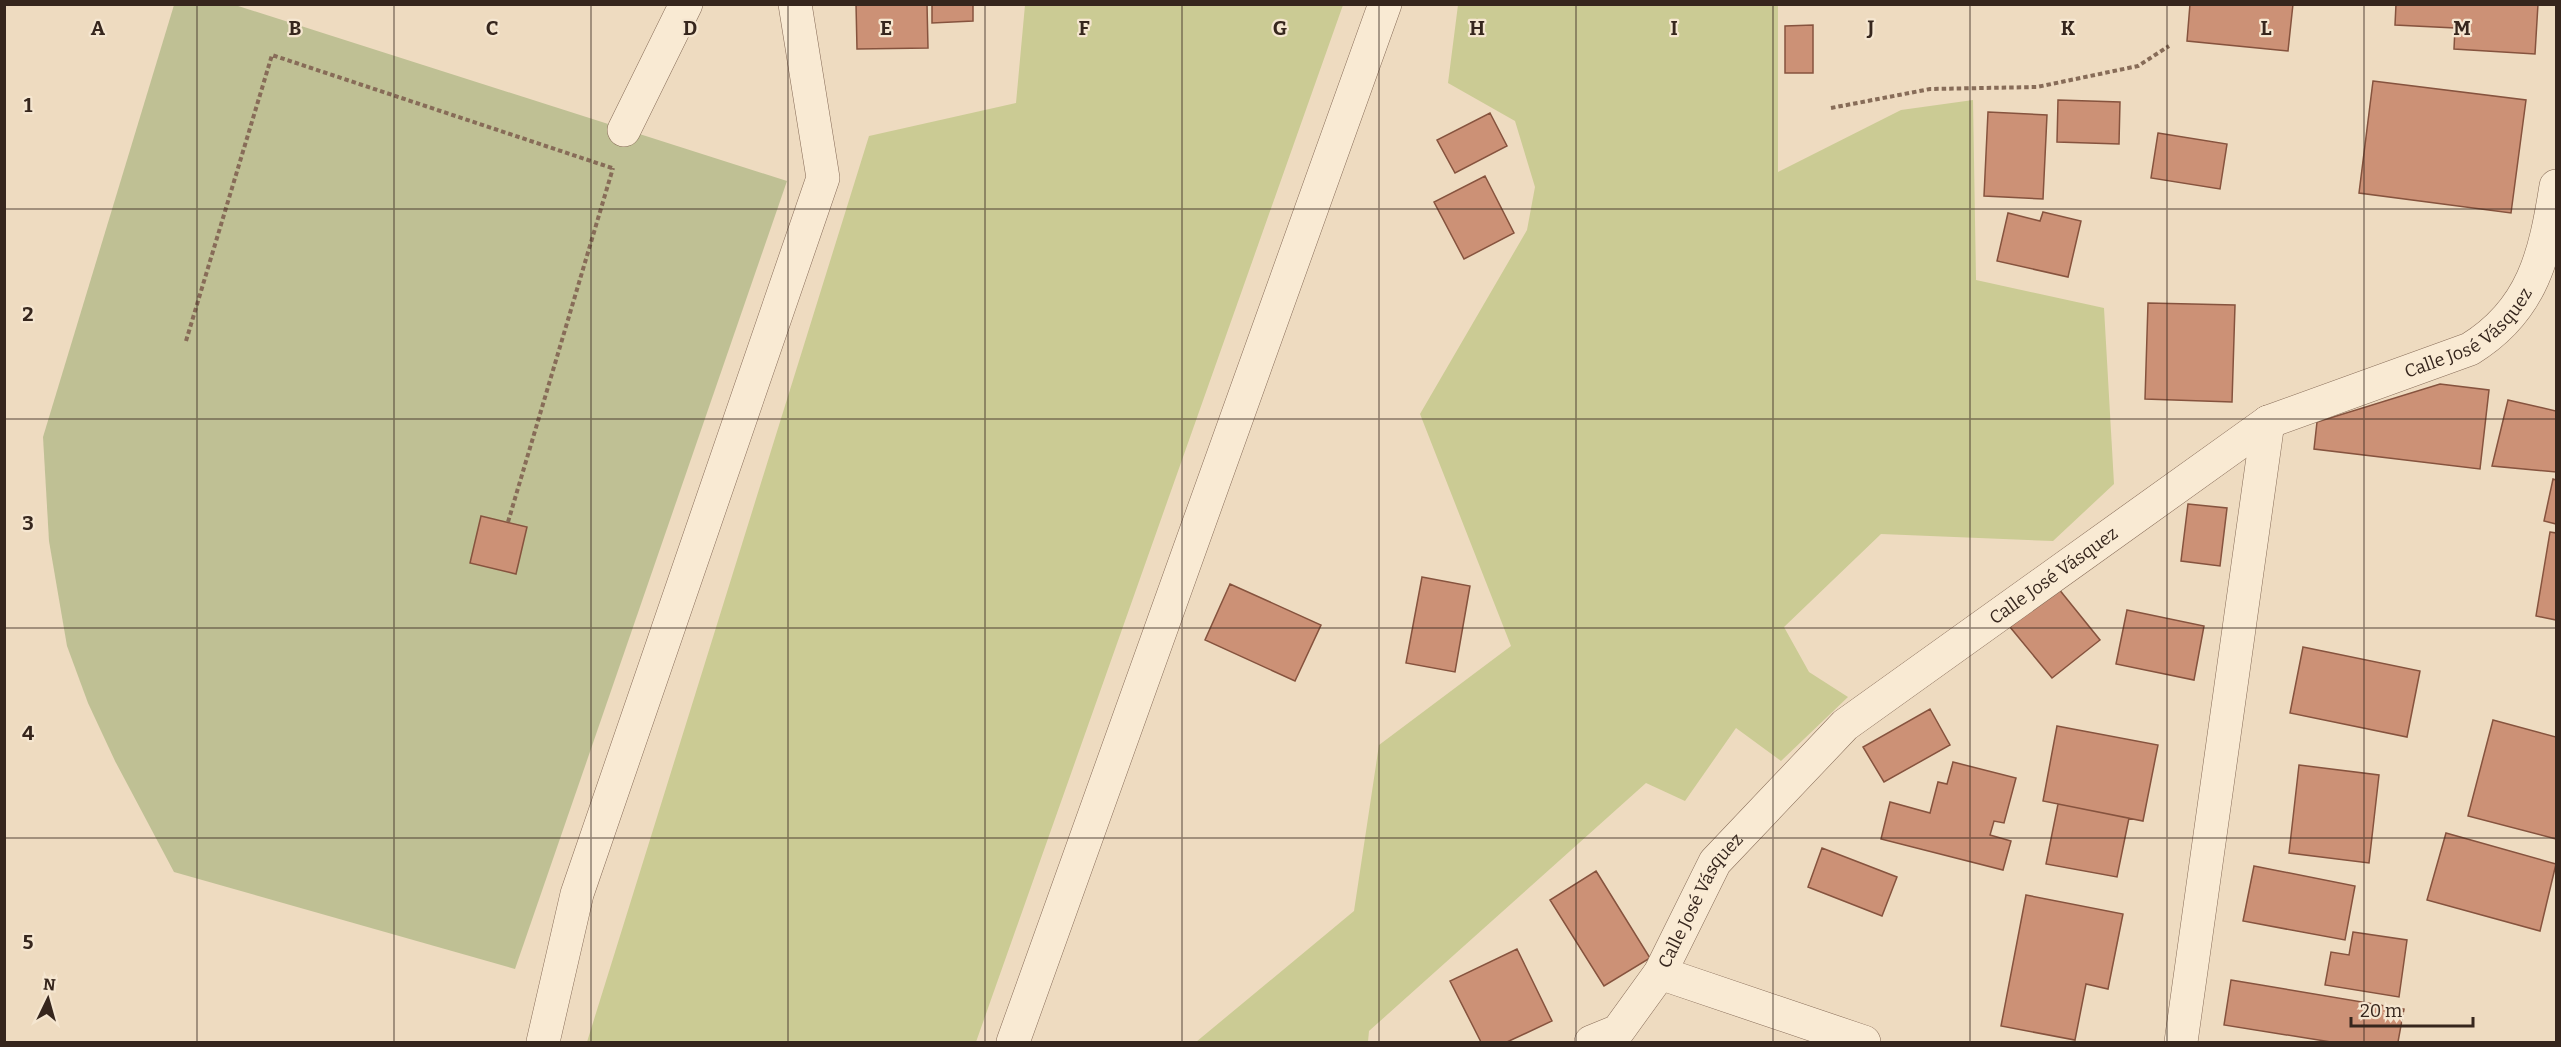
<svg xmlns="http://www.w3.org/2000/svg" width="2561" height="1047" font-family="Bitter,serif">
<rect width="100%" height="100%" fill="#eedbc0"/>
<path fill="#cbcb94" d="M 1025,5 L 1343,5 L 976,1042 L 587,1042 L 869,136 L 1016,103 Z
M 1458,5 L 1778,5 L 1778,172 L 1901,110 L 1973,100 L 1976,280 L 2104,308 L 2114,484 L 2053,541 L 1881,534 L 1784,627 L 1809,672 L 1848,697 L 1781,761 L 1736,728 L 1685,801 L 1646,783 L 1369,1031 L 1368,1042 L 1196,1042 L 1354,911 L 1379,745 L 1511,646 L 1420,414 L 1527,230 L 1535,187 L 1515,121 L 1448,83 Z"/>
<path fill="#bfc094" d="M 174,5 L 235,5 L 787,181 L 515,969 L 174,872 L 115,761 L 88,703 L 67,646 L 49,541 L 43,437 Z"/>
<path fill="#cc9176" stroke="#86533e" stroke-width="1.5" d="M 856,4 L 927,4 L 928,48 L 857,49 Z
M 932,4 L 973,4 L 973,21 L 932,23 Z
M 2190,4 L 2293,4 L 2288,51 L 2187,41 Z
M 2396,4 L 2538,4 L 2535,54 L 2454,49 L 2455,28 L 2395,25 Z
M 1813,25 L 1813,73 L 1785,73 L 1785,26 Z
M 2373,81 L 2526,100 L 2511,213 L 2359,193 Z
M 2058,100 L 2120,102 L 2119,144 L 2057,142 Z
M 1988,112 L 2047,115 L 2043,199 L 1984,196 Z
M 1490,113 L 1507,146 L 1455,173 L 1437,140 Z
M 2158,133 L 2227,144 L 2220,189 L 2151,178 Z
M 1485,176 L 1514,233 L 1464,259 L 1434,202 Z
M 2043,212 L 2081,221 L 2068,277 L 1997,261 L 2008,213 L 2040,221 Z
M 2148,303 L 2235,305 L 2232,402 L 2145,399 Z
M 2440,384 L 2489,390 L 2480,469 L 2314,449 L 2317,422 Z
M 2508,400 L 2556,411 L 2556,472 L 2492,466 Z
M 2553,479 L 2556,480 L 2556,524 L 2544,521 Z
M 2188,504 L 2227,508 L 2220,566 L 2181,561 Z
M 481,516 L 527,527 L 516,574 L 470,563 Z
M 2550,532 L 2556,533 L 2556,620 L 2536,616 Z
M 1422,577 L 1470,586 L 1455,672 L 1406,663 Z
M 1230,584 L 1321,625 L 1295,681 L 1205,640 Z
M 2058,588 L 2100,640 L 2052,678 L 2010,627 Z
M 2127,610 L 2204,626 L 2194,680 L 2116,664 Z
M 2303,647 L 2420,671 L 2407,737 L 2290,713 Z
M 1930,709 L 1950,745 L 1884,782 L 1863,747 Z
M 2493,720 L 2556,737 L 2556,839 L 2468,816 Z
M 2057,726 L 2158,745 L 2143,821 L 2043,801 Z
M 1953,762 L 2016,778 L 2004,823 L 1994,821 L 1990,835 L 2011,841 L 2003,870 L 1881,839 L 1890,802 L 1930,813 L 1938,782 L 1947,784 Z
M 2299,765 L 2379,775 L 2369,863 L 2289,853 Z
M 2058,804 L 2129,818 L 2117,877 L 2046,864 Z
M 2446,833 L 2556,864 L 2540,931 L 2427,900 Z
M 1822,848 L 1897,877 L 1882,916 L 1808,887 Z
M 2254,866 L 2355,886 L 2345,940 L 2243,921 Z
M 1596,871 L 1650,958 L 1604,986 L 1550,900 Z
M 2026,895 L 2123,914 L 2108,989 L 2086,984 L 2075,1040 L 2001,1026 Z
M 2353,932 L 2407,940 L 2399,997 L 2325,985 L 2331,952 L 2349,955 Z
M 1517,949 L 1552,1021 L 1507,1042 L 1481,1042 L 1450,981 Z
M 2231,980 L 2404,1009 L 2398,1042 L 2331,1042 L 2224,1025 Z"/>
<g fill="none" stroke-linecap="round" stroke-linejoin="round">
<defs>
<g id="minor">
<path d="M 624,130 L 686,4"/>
<path d="M 1660,973 L 1864,1042"/>
<path d="M 543,1042 L 577,894 L 823,178 L 795,4"/>
<path d="M 1013,1042 L 1385,4"/>
<path id="s1" d="M 1591,1042 L 1618,1031 L 1660,973 L 1715,862 L 1845,725 L 2268,422 L 2470,349 C 2533,310 2545,255 2556,186"/>
<path d="M 2181,1042 L 2268,422"/>
</g>
</defs>
<use href="#minor" stroke="#876c58" stroke-width="34"/>
<path stroke="#876c58" stroke-width="4" stroke-dasharray="4.5 3" stroke-linecap="butt" d="M 1831,108 L 1930,89 L 2037,87 L 2138,66 L 2169,46
M 186,341 L 272,55 L 612,168
M 508,522 L 613,168"/>
<use href="#minor" stroke="#f9ead3" stroke-width="33"/>
</g>
<path fill="none" stroke="#36261d" stroke-width="1.5" stroke-opacity="0.55" d="M 197,4 L 197,1042M 394,4 L 394,1042M 591,4 L 591,1042M 788,4 L 788,1042M 985,4 L 985,1042M 1182,4 L 1182,1042M 1379,4 L 1379,1042M 1576,4 L 1576,1042M 1773,4 L 1773,1042M 1970,4 L 1970,1042M 2167,4 L 2167,1042M 2364,4 L 2364,1042M 4,209 L 2556,209M 4,419 L 2556,419M 4,628 L 2556,628M 4,838 L 2556,838"/>
<g text-anchor="middle" dominant-baseline="central" stroke-width="4.5" stroke-linejoin="round" paint-order="stroke">
<g font-size="18" fill="#36261d" stroke="#f5e6d0">
<text stroke="none"><textPath href="#s1" startOffset="1156">Calle José Vásquez</textPath></text>
<text stroke="none"><textPath href="#s1" startOffset="670">Calle José Vásquez</textPath></text>
<text stroke="none"><textPath href="#s1" startOffset="184">Calle José Vásquez</textPath></text>
</g>
</g>
<g font-size="20" text-anchor="middle" font-weight="bold" fill="#36261d" stroke="#f5e6d0" stroke-width="4.5" stroke-linejoin="round" paint-order="stroke">
<text x="98" y="35">A</text>
<text x="295" y="35">B</text>
<text x="492" y="35">C</text>
<text x="690" y="35">D</text>
<text x="886" y="35">E</text>
<text x="1084" y="35">F</text>
<text x="1280" y="35">G</text>
<text x="1477" y="35">H</text>
<text x="1674" y="35">I</text>
<text x="1871" y="35">J</text>
<text x="2068" y="35">K</text>
<text x="2266" y="35">L</text>
<text x="2462" y="35">M</text>
<text x="28" y="112">1</text>
<text x="28" y="321">2</text>
<text x="28" y="530">3</text>
<text x="28" y="740">4</text>
<text x="28" y="949">5</text>
</g>
<rect width="2561" height="1047" fill="none" stroke="#36261d" stroke-width="12"/>
<g transform="translate(48 999) rotate(5)" stroke="#f5e6d0" stroke-width="4.5" paint-order="stroke">
<path d="M0-4.5L10 22L0 15L-10 22Z" fill="#36261d"/>
<text y="-9" font-size="16" font-weight="bold" text-anchor="middle" fill="#36261d">N</text>
</g>
<path d="M2351 1017v9h122v-9" fill="none" stroke="#36261d" stroke-width="3"/>
<text x="2360" y="1017" font-size="18" fill="#36261d" stroke="#f5e6d0" stroke-width="4.5" paint-order="stroke">20 m</text>
</svg>
